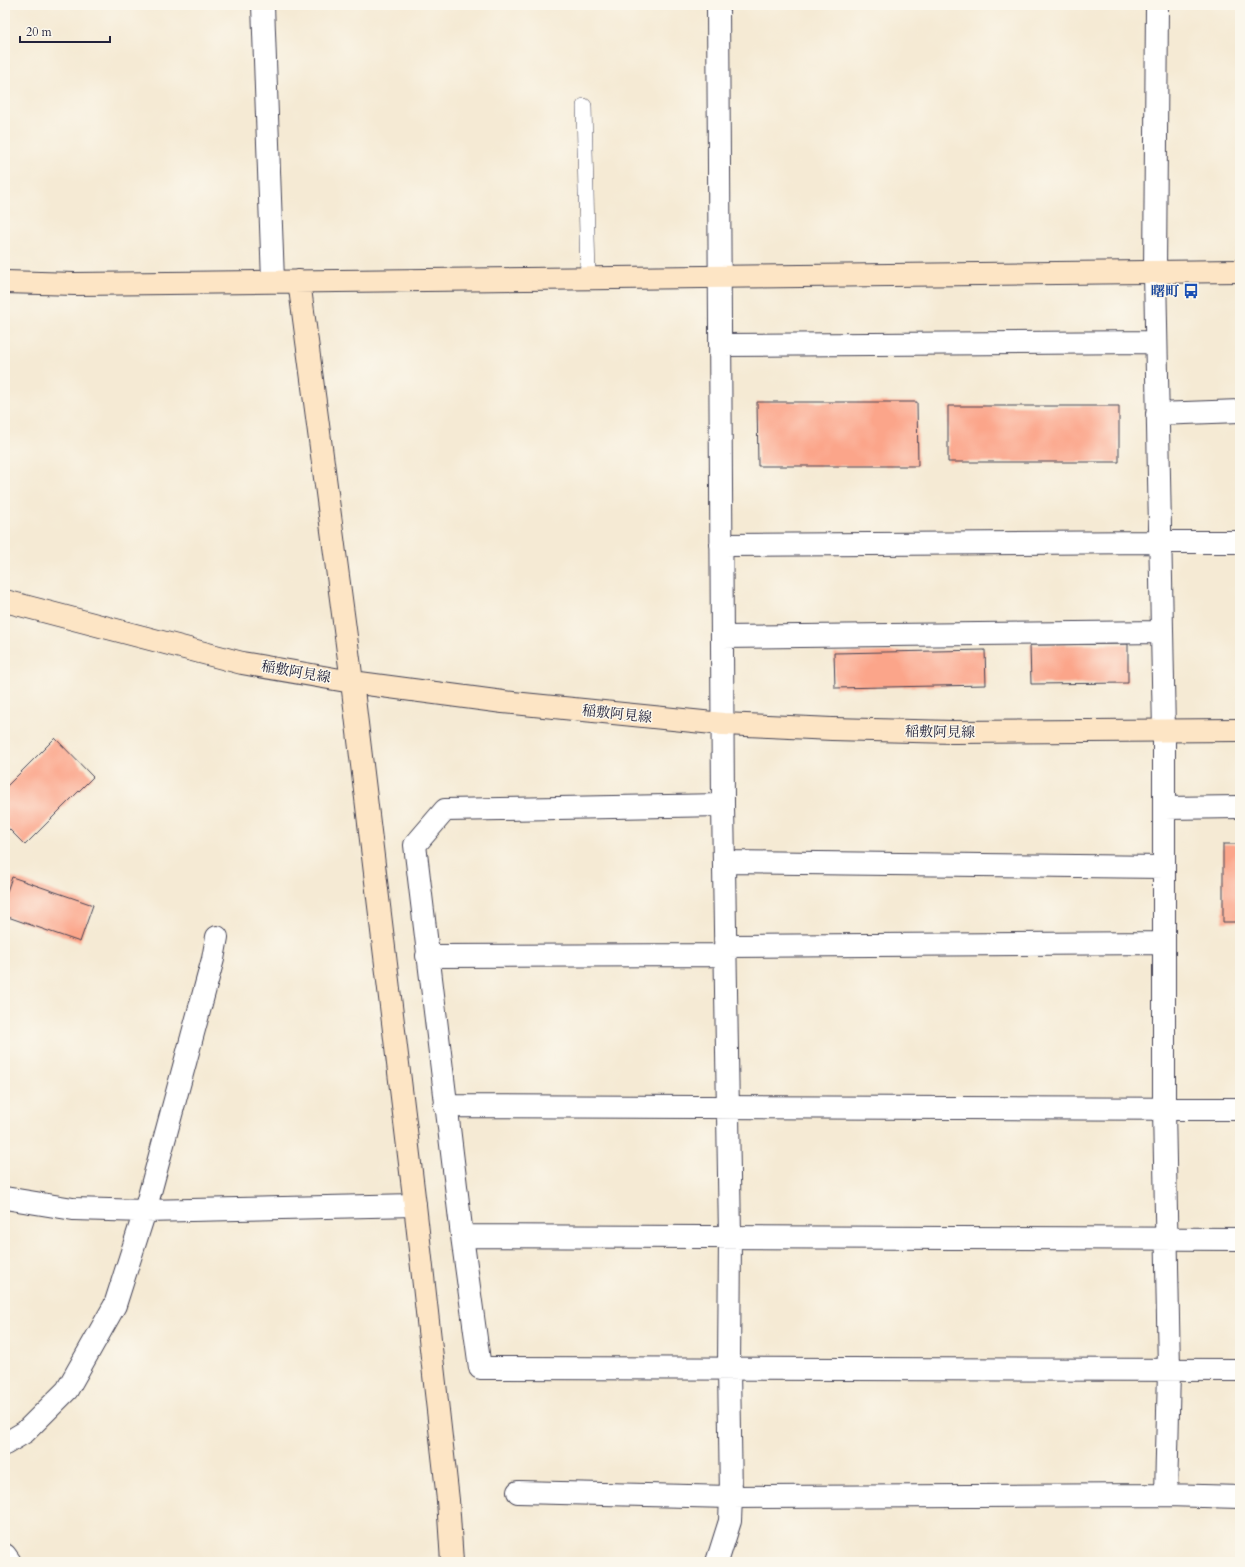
<svg xmlns="http://www.w3.org/2000/svg" width="1245" height="1567" font-family="Cardo,'Noto Serif JP',serif">
<rect width="100%" height="100%" fill="#fbf7ec"/>
<filter id="ink" filterUnits="userSpaceOnUse"><feTurbulence type="fractalNoise" baseFrequency=".025" numOctaves="2"/><feDisplacementMap in="SourceGraphic" scale="8" xChannelSelector="R" yChannelSelector="G"/><feConvolveMatrix kernelMatrix="1 2 1 2 8 2 1 2 1" color-interpolation-filters="sRGB"/></filter>
<filter id="wash" filterUnits="userSpaceOnUse"><feTurbulence type="fractalNoise" baseFrequency=".012" numOctaves="4" result="noise"/><feDisplacementMap in="SourceGraphic" scale="16" xChannelSelector="R" yChannelSelector="G"/><feGaussianBlur stdDeviation="0.9" result="paint"/><feColorMatrix in="noise" values="0 0 0 0 0 0 0 0 0 0 0 0 0 0 0 0 0 1.4 0 .05"/><feComposite in="paint" operator="in"/></filter>
<g filter="url(#wash)">
<rect width="100%" height="100%" fill="#f5ead4"/>
<g id="blocks">
<path fill="#fba58a" d="M 757,402 L 917,402 L 918,466 L 758,466 Z
M 948,406 L 1119,406 L 1119,462 L 948,462 Z
M 1128,644 L 1128,683 L 1031,684 L 1030,645 Z
M 985,650 L 986,685 L 835,688 L 834,653 Z
M 55,738 L 93,777 L 25,845 L 5,825 L 5,788 Z
M 1223,844 L 1240,844 L 1240,922 L 1223,922 Z
M 12,877 L 93,905 L 80,942 L 5,916 L 5,897 Z"/>
</g>
</g>
<g filter="url(#ink)">
<use href="#blocks" fill-opacity="0" stroke="#424052" stroke-width="1"/>
<g fill="none" stroke-linecap="round" stroke-linejoin="round">
<defs>
<path id="lane" d="M 584,106 L 588,278"/>
<path id="street" d="M 263,5 L 273,281
M 1157,5 L 1155,273 L 1164,732 L 1164,1109 L 1169,1370 L 1166,1495
M 720,345 L 1156,342
M 1157,414 L 1240,411
M 721,545 L 1160,542 L 1240,542
M 722,637 L 1162,632
M 723,805 L 445,810 L 415,845 L 462,1236 L 480,1368 L 1240,1370
M 1164,808 L 1240,807
M 724,862 L 1164,867
M 725,946 L 1164,943
M 427,956 L 725,955
M 445,1106 L 1240,1109
M 5,1198 L 73,1209 L 145,1211 L 415,1205
M 462,1236 L 1240,1239
M 5,1444 L 25,1432 L 67,1390 L 115,1305 L 145,1211 L 213,959 L 217,937
M 518,1492 L 731,1497 L 1166,1495 L 1240,1497
M 5,1555 L 10,1562
M 717,1562 L 730,1521 L 731,1497 L 729,1368 L 730,1237 L 723,805 L 718,5"/>
<path id="secondary" d="M 299,281 L 352,682 L 415,1205 L 448,1500 L 452,1562
M 5,282 L 75,284 L 1240,271
M 5,601 L 242,663 L 352,682 L 503,702 L 723,724 L 832,729 L 953,732 L 1240,730"/>
</defs>
<use href="#lane" stroke="#424052" stroke-width="16"/>
<use href="#street" stroke="#424052" stroke-width="24"/>
<use href="#secondary" stroke="#424052" stroke-width="24"/>
<use href="#lane" stroke="#fff" stroke-width="15"/>
<use href="#street" stroke="#fff" stroke-width="22"/>
<use href="#secondary" stroke="#fde5c5" stroke-width="22"/>
</g>
</g>
<defs>
<symbol id="bus-bare" viewBox="-9 -9 18 18"><path d="M-5-6H5V4H4V6H2V4H-2V6H-4V4H-5ZM-3.5-4V0h7V-4ZM-3.5 1.2v1.5H-2V1.2ZM2 1.2v1.5H3.5V1.2Z" fill="#1a4fb4" stroke="#fbf7ec" stroke-width="2.5" paint-order="stroke"/></symbol>
</defs>
<g fill-rule="evenodd">
<use href="#bus-bare" x="1180" y="280" width="22" height="22"/>
</g>
<g text-anchor="middle" dominant-baseline="central" stroke-width="3" stroke-linejoin="round" paint-order="stroke">
<g font-size="14" font-weight="bold" fill="#164399" stroke="#fbf7ec" text-anchor="end">
<text x="1179" y="291">曙町</text>
</g>
<g font-size="14" fill="#22223b" stroke="#fbf7ec">
<text transform="translate(296 672) rotate(10)">稲敷阿見線</text>
<text transform="translate(617 714) rotate(6)">稲敷阿見線</text>
<text transform="translate(940 732) rotate(1)">稲敷阿見線</text>
</g>
</g>
<rect width="1245" height="1567" fill="none" stroke="#fbf7ec" stroke-width="20"/>
<path d="M20 36v6h90v-6" fill="none" stroke="#22223b" stroke-width="2"/>
<text x="26" y="36" font-size="12" fill="#22223b" stroke="#fbf7ec" stroke-width="3" paint-order="stroke">20 m</text>
</svg>
